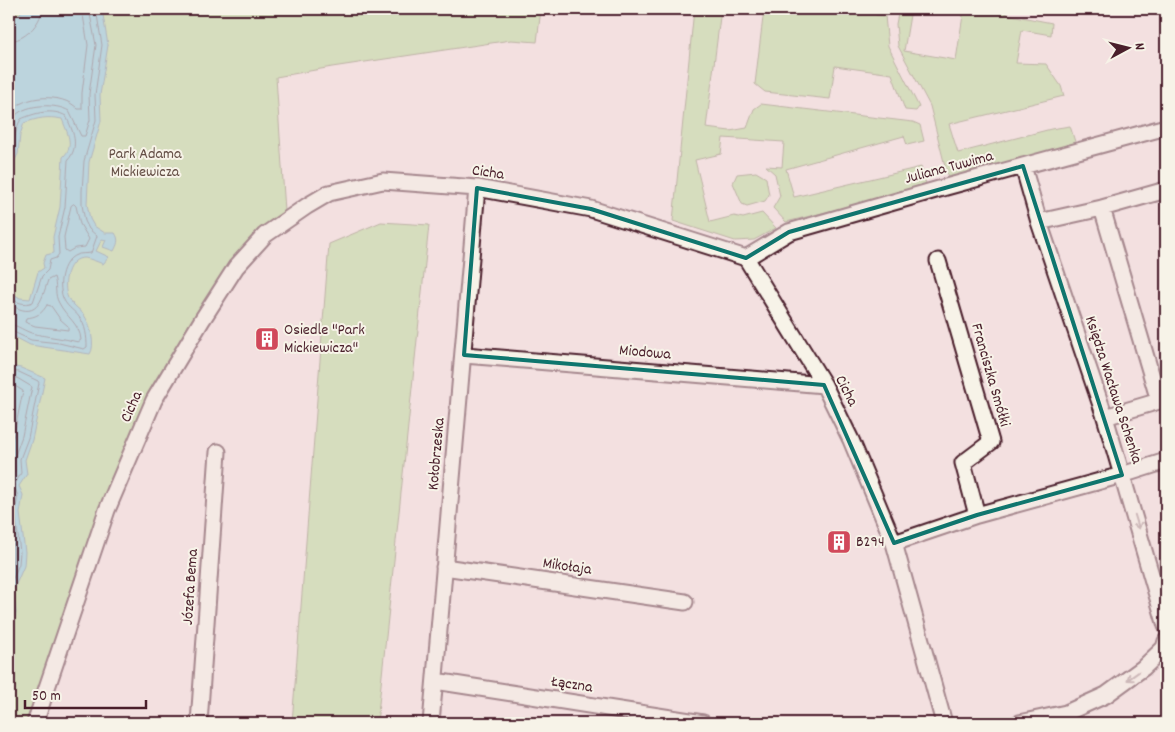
<svg xmlns="http://www.w3.org/2000/svg" width="1175" height="732" font-family="Dekko,sans-serif">
<rect width="100%" height="100%" fill="#f3e0e0"/>
<filter id="ink" filterUnits="userSpaceOnUse"><feTurbulence type="fractalNoise" baseFrequency=".02" numOctaves="2"/><feDisplacementMap in="SourceGraphic" scale="10" xChannelSelector="R" yChannelSelector="G"/><feConvolveMatrix kernelMatrix="1 2 1 2 8 2 1 2 1" color-interpolation-filters="sRGB"/></filter>
<g filter="url(#ink)">
<path fill="#b4d994" stroke="#7f7c60" d="M 9,9 L 541,9 L 537,42 L 511,40 L 332,67 L 276,77 L 285,211 L 236,267 L 154,400 L 35,723 L 9,723 Z
M 694,9 L 721,9 L 706,128 L 730,131 L 747,128 L 754,109 L 761,104 L 913,122 L 920,125 L 924,141 L 907,145 L 904,136 L 786,169 L 794,197 L 921,167 L 927,187 L 786,222 L 773,208 L 780,196 L 775,174 L 766,166 L 782,167 L 784,142 L 723,138 L 721,154 L 695,160 L 710,222 L 734,216 L 743,218 L 762,213 L 776,228 L 754,240 L 735,241 L 673,221 Z
M 764,9 L 876,9 L 876,15 L 885,16 L 888,46 L 919,107 L 916,111 L 905,110 L 892,74 L 835,66 L 830,99 L 765,92 L 755,84 Z
M 899,9 L 911,9 L 904,51 L 956,60 L 964,9 L 1007,9 L 1006,14 L 1052,23 L 1051,35 L 1022,30 L 1016,63 L 1046,64 L 1061,86 L 1064,96 L 949,124 L 958,153 L 1051,129 L 1070,126 L 1077,148 L 949,182 L 930,106 L 898,46 L 896,24 Z
M 756,172 L 766,178 L 769,195 L 765,201 L 747,206 L 742,204 L 733,183 L 737,174 Z
M 381,222 L 429,225 L 377,723 L 292,723 L 329,244 Z"/>
<path fill="#7ac6da" stroke="#678394" d="M 24,9 L 100,9 L 103,15 L 108,45 L 100,95 L 101,121 L 89,162 L 87,204 L 90,219 L 94,226 L 105,233 L 115,233 C 120,240 117,245 114,251 L 103,247 L 106,240 L 102,239 L 96,251 L 109,257 L 103,264 C 98,262 91,259 85,258 C 67,257 62,285 68,298 C 72,305 80,309 84,315 C 90,323 96,346 90,354 L 30,345 L 9,334 L 9,291 L 20,298 L 30,299 L 38,272 L 44,268 L 43,263 L 46,255 L 54,253 L 53,237 L 60,207 L 63,157 C 75,146 67,132 62,119 C 47,116 38,118 24,123 L 20,135 L 18,154 L 9,172 L 9,24 Z
M 9,366 L 21,368 L 45,378 L 32,440 L 25,460 L 27,474 L 19,486 L 23,495 L 20,513 L 25,552 L 24,566 L 13,591 L 16,613 L 9,642 Z"/>
<g fill="none" stroke-linecap="round" stroke-linejoin="round">
<path stroke="#5d6271" stroke-width="1" d="M 9,41 C 24,41 41,24 42,9
M 9,112 C 24,95 62,92 78,109 L 82,109 L 82,93 L 88,45 L 82,9
M 9,134 C 10,128 12,120 16,115 C 27,104 56,103 69,111 L 81,136 L 85,136 L 90,120 L 89,94 L 96,45 L 89,9
M 9,161 C 15,148 13,132 21,119 C 35,113 52,108 66,116 C 73,131 80,146 68,160 L 65,207 L 58,237 L 59,254 L 56,258 L 50,260 L 48,270 L 42,276 L 33,302 C 24,306 16,302 9,297
M 74,204 L 76,206 L 80,224 L 89,239 L 85,247 L 75,248 L 68,252 L 65,250 L 64,237 L 71,206 Z
M 9,304 C 37,321 41,302 48,280 L 54,277 C 57,285 54,295 59,303 C 66,317 80,324 81,340 L 78,342 C 63,338 49,337 35,334 C 25,332 18,325 9,324
M 47,305 L 51,306 L 60,319 L 68,326 L 68,330 L 35,326 L 25,322 L 26,318 C 36,317 42,314 47,305 Z
M 9,330 L 31,340 L 59,343 L 84,349 L 87,347 C 87,338 86,325 79,317 C 75,311 68,308 64,300 C 57,287 61,261 76,255 C 80,253 86,254 91,253 L 97,236 L 89,229 L 85,221 L 82,205 L 82,191 L 84,161 L 96,120 L 95,95 L 102,45 L 96,9
M 9,371 L 19,372 L 38,381 L 39,383 L 28,438 L 20,459 L 21,473 L 14,486 L 18,496 L 15,513 L 20,552 L 19,564 L 9,588
M 9,377 L 17,378 L 32,387 L 22,436 L 14,458 L 15,471 L 9,482
M 9,385 L 15,386 L 23,391 L 14,434 L 9,448
M 9,490 C 12,499 9,506 9,514 C 10,536 18,552 9,574"/>
<defs>
<path id="minor" d="M 1023,166 L 1039,222 L 1105,417 L 1166,626
M 1102,208 L 1159,401
M 1039,222 L 1102,208 L 1166,190
M 746,258 L 789,232 L 946,187 L 1166,127
M 938,261 L 991,442 L 963,463 L 977,515
M 464,355 L 824,385
M 1105,417 L 1166,399
M 894,543 L 977,515 L 1122,475 L 1166,461
M 444,567 L 685,602
M 435,681 L 703,723
M 35,723 L 107,510 L 154,400 L 202,320 L 236,267 L 265,235 L 307,206 L 329,193 L 383,181 L 477,188 L 591,209 L 746,258 L 824,385 L 851,440 L 894,543 L 944,723
M 199,723 L 218,452
M 431,723 L 477,188
M 1019,723 L 1066,713 L 1106,695 L 1143,668 L 1164,648 L 1166,641"/>
</defs>
<use href="#minor" stroke="#4a1f2b" stroke-width="19"/>
<use href="#minor" stroke="#f7f3e8" stroke-width="15"/>
</g>
<defs><path id="oneway-shaft" d="M-6 0H5M1.5-3L5.5 0L1.5 3" fill="none" stroke-width="1.6" stroke-linecap="round" stroke-linejoin="round" transform="scale(1.25)"/></defs>
<g stroke="#a0898a">
<use href="#oneway-shaft" transform="translate(1137 522) rotate(73)"/>
<use href="#oneway-shaft" transform="translate(1133 676) rotate(144)"/>
</g>
</g>
<path d="M0 0H1175V732H0ZM 1023,166 L 1122,475 L 977,515 L 894,543 L 824,385 L 464,355 L 477,188 L 591,209 L 746,258 L 789,232 Z" fill="#f3e0e0" fill-opacity=".55" fill-rule="evenodd"/>
<path fill="none" stroke="#0f766e" stroke-width="4" stroke-linejoin="round" d="M 1023,166 L 1122,475 L 977,515 L 894,543 L 824,385 L 464,355 L 477,188 L 591,209 L 746,258 L 789,232 Z"/>
<defs>
<symbol id="building-square" viewBox="-11 -11 22 22"><rect x="-9" y="-9" width="18" height="18" rx="4" fill="#d1495b" stroke="#f7f3e8"/><path d="M-4-6H4V6H1V3H-1V6H-4ZM-2.5-4.3h1.7v1.8h-1.7ZM.8-4.3h1.7v1.8H.8ZM-2.5-1h1.7V.8h-1.7ZM.8-1h1.7V.8H.8Z" fill="#fff"/></symbol>
</defs>
<g fill-rule="evenodd">
<use href="#building-square" x="253" y="325" width="28" height="28"/>
<use href="#building-square" x="825" y="528" width="28" height="28"/>
</g>
<g text-anchor="middle" dominant-baseline="central" stroke-width="4" stroke-linejoin="round" paint-order="stroke">
<g font-size="16" fill="#644e45" stroke="#f7f3e8">
<text x="145" y="154">Park Adama<tspan x="145" dy="18">Mickiewicza</tspan></text>
</g>
<g font-size="16" fill="#4a1f2b" stroke="#f7f3e8">
<text transform="translate(949 168) rotate(-15)">Juliana Tuwima</text>
<text transform="translate(488 173) rotate(8)">Cicha</text>
<text transform="translate(645 353) rotate(5)">Miodowa</text>
<text transform="translate(990 375) rotate(74)">Franciszka Smółki</text>
<text transform="translate(1113 390) rotate(72)">Księdza Wacława Schenka</text>
<text transform="translate(846 391) rotate(63)">Cicha</text>
<text transform="translate(132 407) rotate(-66)">Cicha</text>
<text transform="translate(437 454) rotate(-85)">Kołobrzeska</text>
<text transform="translate(567 567) rotate(8)">Mikołaja</text>
<text transform="translate(191 587) rotate(-86)">Józefa Bema</text>
<text transform="translate(572 685) rotate(9)">Łączna</text>
</g>
<g font-size="16" fill="#4a1f2b" stroke="#f7f3e8" text-anchor="start">
<text x="284" y="330">Osiedle "Park<tspan x="284" dy="18">Mickiewicza"</tspan></text>
<text x="856" y="542">B294</text>
</g>
</g>
<rect width="1175" height="732" fill="none" stroke="#f7f3e8" stroke-width="30"/>
<rect x="15" y="15" width="1145" height="702" fill="none" stroke="#4a1f2b" stroke-width="2" filter="url(#ink)"/>
<g transform="translate(1128 48) rotate(83)" stroke="#f7f3e8" stroke-width="4" paint-order="stroke">
<path d="M0-4L9 19L0 12L-9 19Z" fill="#4a1f2b"/>
<text y="-8" font-size="14" font-weight="bold" text-anchor="middle" fill="#4a1f2b">N</text>
</g>
<path d="M25 700v8h121v-8" fill="none" stroke="#4a1f2b" stroke-width="2.5"/>
<text x="32" y="700" font-size="15" fill="#4a1f2b" stroke="#f7f3e8" stroke-width="4" paint-order="stroke">50 m</text>
</svg>
